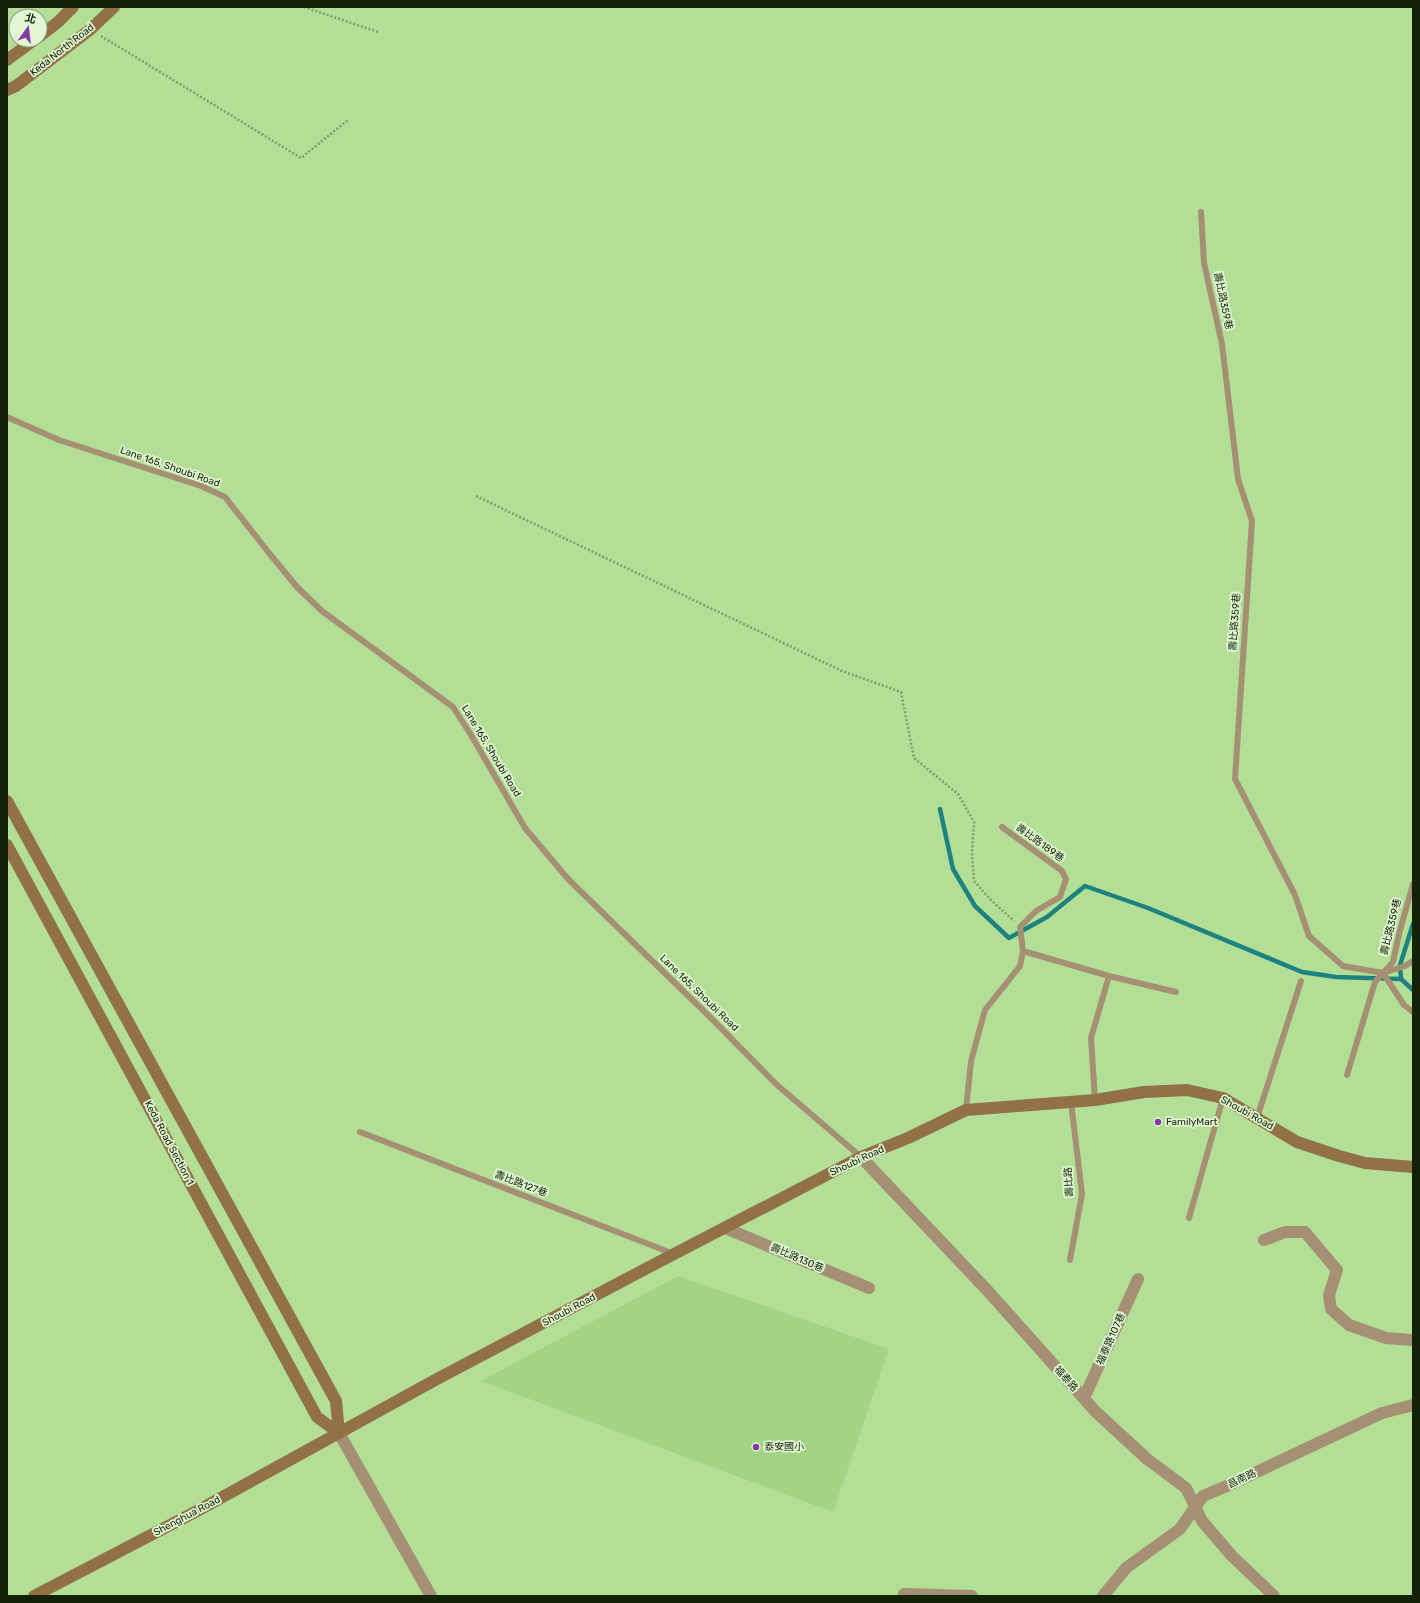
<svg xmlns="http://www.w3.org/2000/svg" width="1420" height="1603" font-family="Rubik,'Noto Sans TC',sans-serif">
<rect width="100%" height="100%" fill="#b2de96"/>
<path fill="#a4d384" d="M 678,1276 L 889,1349 L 833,1512 L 481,1381 Z"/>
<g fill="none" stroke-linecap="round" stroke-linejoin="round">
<path stroke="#1e8281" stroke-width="4.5" d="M 940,809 L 953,869 L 975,906 L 1009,938 L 1047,917 L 1085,886 L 1148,908 L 1302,972 L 1336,977 L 1401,979
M 1401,979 L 1400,965 L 1413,924
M 1401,979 L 1413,990"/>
<path stroke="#7d9f66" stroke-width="2.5" stroke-dasharray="2 2" stroke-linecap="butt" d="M 304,7 L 378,32
M 101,36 L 301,158 L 348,120
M 476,496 L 842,671 L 901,692 L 914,758 L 958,794 L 974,822 L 972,854 L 974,881 L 991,900 L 1014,921"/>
<path stroke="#a69074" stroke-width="6" d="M 1201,212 L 1204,263 L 1222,344 L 1238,479 L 1252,521 L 1235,779 L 1295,895 L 1309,936 L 1343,966 L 1383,973 L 1405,966 L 1413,961
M 7,417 L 59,440 L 201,486 L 225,497 L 269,553 L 297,587 L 322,611 L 453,707 L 471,735 L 525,828 L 569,880 L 714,1021 L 776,1084 L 861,1157
M 1413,884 L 1399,934 L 1393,962 L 1383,973 L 1404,1005 L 1413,1012
M 1023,951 L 1109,976 L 1176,992
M 1347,1075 L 1375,982 L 1383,973
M 1095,1100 L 1091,1038 L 1109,976
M 966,1110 L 971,1061 L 985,1010 L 1020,966 L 1023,951 L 1020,927 L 1036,911 L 1060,897 L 1066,879 L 1062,871 L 1002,827
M 1257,1118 L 1301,981
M 360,1132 L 674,1254
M 1189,1218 L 1223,1098
M 1070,1260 L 1082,1194 L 1071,1102"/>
<path stroke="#a69074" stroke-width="12" d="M 861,1157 L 986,1289 L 1096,1412 L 1147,1459 L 1186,1488 L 1202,1521 L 1232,1556 L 1274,1596
M 725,1228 L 869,1288
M 1264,1240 L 1285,1232 L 1305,1232 L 1337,1270 L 1329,1295 L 1331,1309 L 1349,1325 L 1386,1338 L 1413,1340
M 1084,1398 L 1138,1279
M 339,1433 L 431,1596
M 904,1594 L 972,1596
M 1103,1596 L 1126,1568 L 1180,1529 L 1203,1496 L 1229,1485 L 1382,1413 L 1413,1405"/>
<path stroke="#927146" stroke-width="12" d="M 40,36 L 58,22 L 73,7
M 7,60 L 34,40
M 7,90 L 16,86 L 91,29 L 114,7
M 7,801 L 336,1401 L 339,1433
M 7,845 L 317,1417 L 339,1433
M 34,1596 L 197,1511 L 437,1379 L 651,1266 L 861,1157 L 908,1138 L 966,1110 L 1095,1100 L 1144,1092 L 1187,1090 L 1223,1098 L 1297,1142 L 1339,1156 L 1365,1163 L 1413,1167"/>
</g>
<g fill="#8638a9" stroke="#e1f7d3" stroke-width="1.5">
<circle cx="1158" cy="1122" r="4"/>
<circle cx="756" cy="1447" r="4"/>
</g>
<g text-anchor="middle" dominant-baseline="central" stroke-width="3.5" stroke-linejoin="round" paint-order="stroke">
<g font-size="10" fill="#122206" stroke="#e1f7d3">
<text transform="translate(62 50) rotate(-38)">Keda North Road</text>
<text transform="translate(1223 301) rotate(78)">壽比路359巷</text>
<text transform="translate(170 467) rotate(19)">Lane 165, Shoubi Road</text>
<text transform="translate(1235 622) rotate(-86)">壽比路359巷</text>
<text transform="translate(491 751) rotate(59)">Lane 165, Shoubi Road</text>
<text transform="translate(1040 843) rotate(36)">壽比路189巷</text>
<text transform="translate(1391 927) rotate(-76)">壽比路359巷</text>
<text transform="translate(699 993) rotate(44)">Lane 165, Shoubi Road</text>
<text transform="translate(1247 1113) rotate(29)">Shoubi Road</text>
<text transform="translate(169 1143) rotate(62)">Keda Road Section 1</text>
<text transform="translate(857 1161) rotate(-25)">Shoubi Road</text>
<text transform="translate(1069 1182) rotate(-94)">壽比路</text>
<text transform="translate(521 1184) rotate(21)">壽比路127巷</text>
<text transform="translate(797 1258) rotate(23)">壽比路130巷</text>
<text transform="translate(569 1310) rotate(-28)">Shoubi Road</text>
<text transform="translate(1111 1339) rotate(-66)">福泰路107巷</text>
<text transform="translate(1066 1379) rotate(48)">福泰路</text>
<text transform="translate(1242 1479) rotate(-25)">昌南路</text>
<text transform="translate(187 1516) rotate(-28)">Shenghua Road</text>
</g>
<g font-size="10" fill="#122206" stroke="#e1f7d3" text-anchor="start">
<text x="1166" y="1122">FamilyMart</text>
<text x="764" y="1447">泰安國小</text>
</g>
</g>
<rect width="1420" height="1603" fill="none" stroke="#122206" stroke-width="16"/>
<g transform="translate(28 28) rotate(15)"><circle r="19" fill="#e1f7d3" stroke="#8ea281"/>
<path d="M0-3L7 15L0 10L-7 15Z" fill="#8638a9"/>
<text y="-6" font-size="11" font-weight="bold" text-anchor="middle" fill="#122206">北</text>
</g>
</svg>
